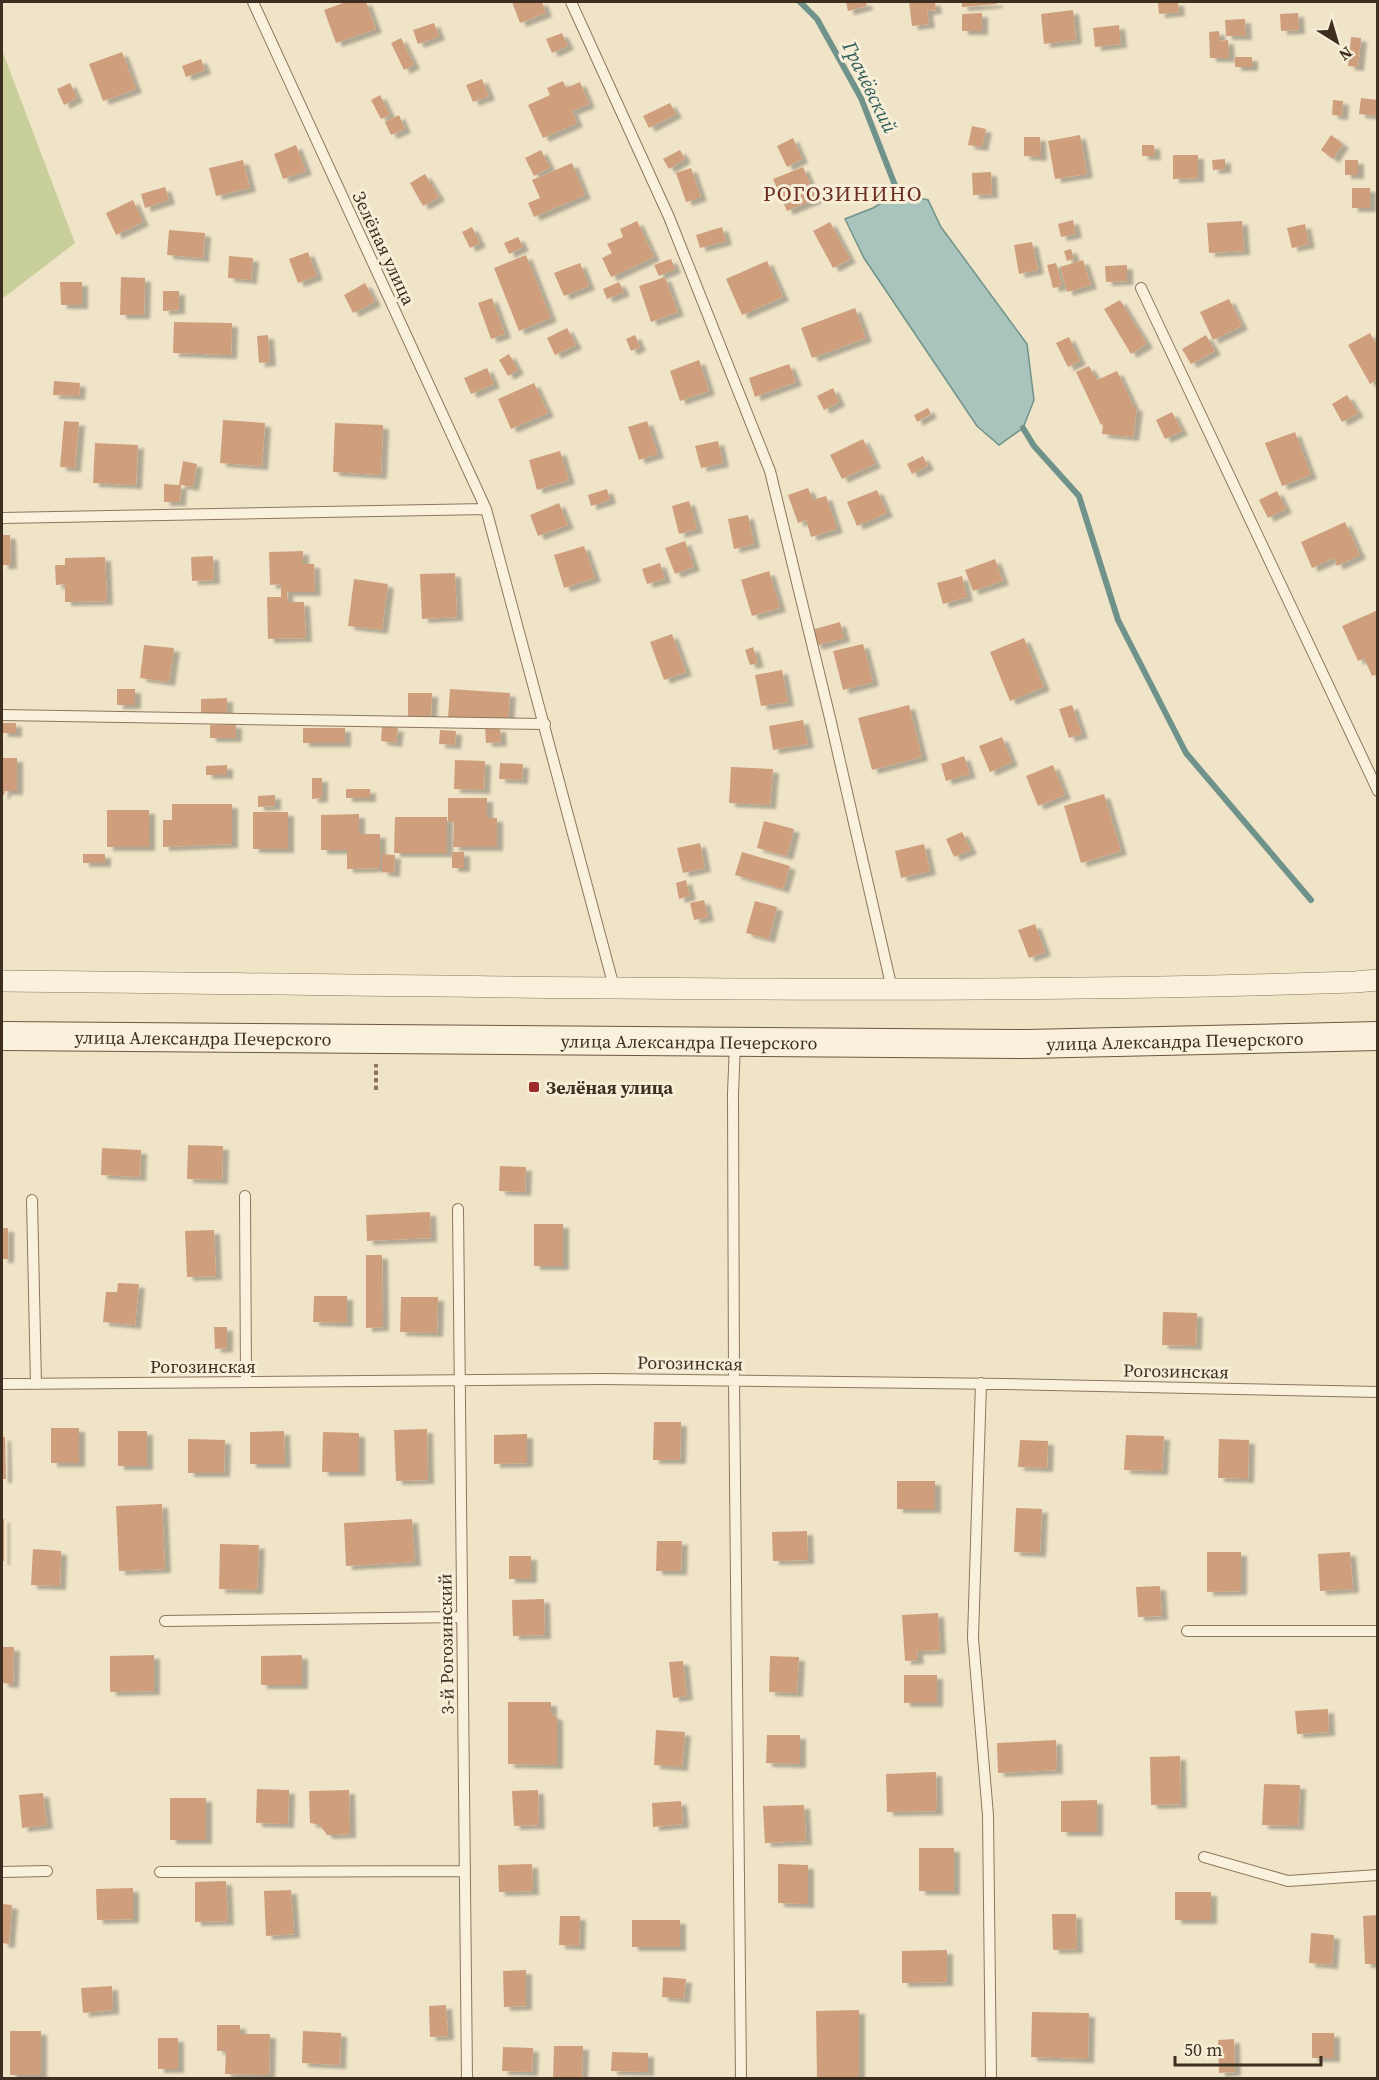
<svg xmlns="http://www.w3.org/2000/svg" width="1379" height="2080" font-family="'Source Serif 4',serif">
<defs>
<filter id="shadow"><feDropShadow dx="6" dy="4" stdDeviation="1.5" flood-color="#0004"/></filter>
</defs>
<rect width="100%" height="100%" fill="#f0e4c8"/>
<path fill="#c9cf9b" d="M 2,50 L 75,243 L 2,299 Z"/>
<path fill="#a9c4bc" stroke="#6f938a" stroke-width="1.5" d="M 898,193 L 928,200 L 941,227 L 1027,344 L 1034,400 L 1023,428 L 999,445 L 977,426 L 864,258 L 845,219 L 873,208 Z"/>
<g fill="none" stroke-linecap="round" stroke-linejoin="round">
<path stroke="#6f938a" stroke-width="6" d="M 800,2 L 817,19 L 861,98 L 898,193
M 1023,428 L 1034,446 L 1079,496 L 1118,620 L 1186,753 L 1311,900"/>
</g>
<path fill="#cf9f7d" filter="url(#shadow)" d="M 346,2 L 366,2 L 376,29 L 336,43 L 324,10 Z
M 512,2 L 542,2 L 546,13 L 520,23 Z
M 846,2 L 866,2 L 867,6 L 848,11 Z
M 909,2 L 935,2 L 936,10 L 927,11 L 929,24 L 912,26 Z
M 962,2 L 997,2 L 997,4 L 962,7 Z
M 1158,2 L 1178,2 L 1179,12 L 1159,14 Z
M 1073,10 L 1076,40 L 1044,44 L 1041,14 Z
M 982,13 L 982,31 L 962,31 L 962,14 Z
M 1298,13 L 1299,30 L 1281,31 L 1280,14 Z
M 1245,19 L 1246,36 L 1226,36 L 1225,20 Z
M 434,23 L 439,36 L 418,44 L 413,30 Z
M 1119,25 L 1121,44 L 1095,47 L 1093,28 Z
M 1219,31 L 1220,41 L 1228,40 L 1229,58 L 1210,58 L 1209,32 Z
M 562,33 L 568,46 L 552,53 L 546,39 Z
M 1351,37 L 1361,38 L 1358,67 L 1348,66 Z
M 401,38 L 414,65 L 404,70 L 391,43 Z
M 122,52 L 136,89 L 103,101 L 89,64 Z
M 1235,57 L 1252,57 L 1252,67 L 1235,67 Z
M 201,59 L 205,70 L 186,77 L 182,66 Z
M 482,79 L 489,96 L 473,102 L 466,85 Z
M 563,81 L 566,88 L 580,82 L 589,104 L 572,111 L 577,123 L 543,138 L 528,105 L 550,95 L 547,88 Z
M 70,83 L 77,98 L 64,105 L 57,89 Z
M 380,95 L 390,115 L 381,119 L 371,100 Z
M 1361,98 L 1378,100 L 1378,116 L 1359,114 Z
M 1333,100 L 1343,101 L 1342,116 L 1332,115 Z
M 670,103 L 676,114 L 649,128 L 643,116 Z
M 399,115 L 405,129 L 391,135 L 385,122 Z
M 972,126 L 986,129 L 982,147 L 968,145 Z
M 1080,135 L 1087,174 L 1055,179 L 1048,141 Z
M 1331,135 L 1343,144 L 1333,159 L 1321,150 Z
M 1024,137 L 1040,137 L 1041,157 L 1024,156 Z
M 793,138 L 802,159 L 787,167 L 777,146 Z
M 296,145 L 306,171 L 283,179 L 274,154 Z
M 1142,145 L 1154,145 L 1155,156 L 1142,156 Z
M 541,150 L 550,168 L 534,176 L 525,158 Z
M 680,150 L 685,159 L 669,169 L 663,159 Z
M 1173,155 L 1198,155 L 1198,178 L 1173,179 Z
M 1225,159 L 1225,169 L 1213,170 L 1212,160 Z
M 243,160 L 250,188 L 216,196 L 209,168 Z
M 1345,160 L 1358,160 L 1358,175 L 1345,175 Z
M 572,163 L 585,195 L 534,217 L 528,203 L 540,198 L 532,180 Z
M 803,167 L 816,199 L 787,211 L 773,179 Z
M 691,168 L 701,197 L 686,202 L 676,173 Z
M 991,172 L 992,194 L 973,195 L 972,173 Z
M 425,174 L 439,197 L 423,206 L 410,183 Z
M 165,187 L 169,200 L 145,208 L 141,194 Z
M 1352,188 L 1370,188 L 1370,208 L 1352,208 Z
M 133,200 L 143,222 L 116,235 L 106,213 Z
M 1073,220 L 1076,234 L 1061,237 L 1058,224 Z
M 637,221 L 654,257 L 611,277 L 602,258 L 612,253 L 607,244 L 623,237 L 620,229 Z
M 1242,221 L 1244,251 L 1209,253 L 1207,223 Z
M 830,222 L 850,259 L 833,268 L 813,231 Z
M 1305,224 L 1309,244 L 1292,248 L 1287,228 Z
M 472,227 L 480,243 L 470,248 L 462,232 Z
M 722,227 L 726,241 L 700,248 L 696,235 Z
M 169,230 L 205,233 L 203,258 L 167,255 Z
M 518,237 L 523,247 L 509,254 L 504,243 Z
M 1032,242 L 1038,270 L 1019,274 L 1014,245 Z
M 1071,249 L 1074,259 L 1067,261 L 1064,251 Z
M 308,252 L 317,276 L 298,283 L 289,259 Z
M 526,255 L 551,318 L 519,331 L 494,268 Z
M 229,256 L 253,258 L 251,280 L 228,278 Z
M 671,259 L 675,269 L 659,276 L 654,265 Z
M 1083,260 L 1091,285 L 1067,292 L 1060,267 Z
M 767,261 L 783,297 L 742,315 L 726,279 Z
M 580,263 L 589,286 L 564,296 L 554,273 Z
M 1056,263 L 1062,286 L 1053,288 L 1047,265 Z
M 1127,265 L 1127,281 L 1106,282 L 1105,266 Z
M 121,277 L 145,278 L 144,315 L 120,315 Z
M 665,277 L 678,312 L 651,322 L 639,286 Z
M 60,282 L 82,282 L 82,305 L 61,305 Z
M 619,282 L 624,292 L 607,299 L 603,289 Z
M 365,283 L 375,302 L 353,313 L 344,295 Z
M 163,291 L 179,291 L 179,310 L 163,311 Z
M 492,298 L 505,334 L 491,339 L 478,303 Z
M 1229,299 L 1242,326 L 1213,340 L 1200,312 Z
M 1120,300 L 1147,344 L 1131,354 L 1104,309 Z
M 855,308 L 866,338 L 812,358 L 801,328 Z
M 174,322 L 232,323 L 231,355 L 173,353 Z
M 567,328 L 576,345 L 555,355 L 547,338 Z
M 1370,333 L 1375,342 L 1378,341 L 1378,379 L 1370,384 L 1348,345 Z
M 268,335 L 270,362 L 259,363 L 257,336 Z
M 635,335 L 640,347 L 631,351 L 626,339 Z
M 1206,335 L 1215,351 L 1191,364 L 1182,349 Z
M 1069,337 L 1080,361 L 1068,367 L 1056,343 Z
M 509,354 L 518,370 L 508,376 L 499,360 Z
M 699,360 L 709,391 L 680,401 L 670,371 Z
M 789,364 L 796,382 L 755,397 L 749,378 Z
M 1089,366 L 1097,380 L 1117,371 L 1134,407 L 1137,407 L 1133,437 L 1102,434 L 1103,424 L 1101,425 L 1076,372 Z
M 487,368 L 494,384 L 471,394 L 464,378 Z
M 54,381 L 80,383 L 79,396 L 53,395 Z
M 534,383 L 548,413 L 511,429 L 498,399 Z
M 833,388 L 839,402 L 824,410 L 817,396 Z
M 1347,395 L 1358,413 L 1342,422 L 1332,404 Z
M 928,408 L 931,414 L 917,422 L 914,415 Z
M 1172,412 L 1182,431 L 1165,439 L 1156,420 Z
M 223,420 L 265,423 L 262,466 L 220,463 Z
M 64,421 L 79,422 L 75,468 L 60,467 Z
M 647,421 L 658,454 L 639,460 L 628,427 Z
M 335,423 L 383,425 L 381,475 L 333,472 Z
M 1295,432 L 1311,475 L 1282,486 L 1265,443 Z
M 863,439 L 875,464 L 842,479 L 830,455 Z
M 718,441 L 723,463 L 701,468 L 695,446 Z
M 95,443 L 138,445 L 136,485 L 93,483 Z
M 560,451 L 569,480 L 537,490 L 529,460 Z
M 923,456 L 928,466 L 912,474 L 907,464 Z
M 183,461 L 197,464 L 193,487 L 181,485 L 180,502 L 164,502 L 164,484 L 179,485 Z
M 808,488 L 813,500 L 826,496 L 837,529 L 811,537 L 806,520 L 798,523 L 788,495 Z
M 607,489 L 610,500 L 591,506 L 588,495 Z
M 877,490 L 887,513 L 857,526 L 847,502 Z
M 1277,491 L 1286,509 L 1268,518 L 1259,500 Z
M 689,501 L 697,529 L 679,534 L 672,506 Z
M 559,503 L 568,525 L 538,536 L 530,515 Z
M 748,515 L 754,544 L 734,549 L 728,519 Z
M 1345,522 L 1360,555 L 1337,566 L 1334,558 L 1312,568 L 1301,542 Z
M 2,535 L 10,535 L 11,565 L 2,565 Z
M 685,541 L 694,567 L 675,574 L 665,548 Z
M 584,546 L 595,578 L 564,588 L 554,555 Z
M 303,551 L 303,564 L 314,564 L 315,592 L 287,592 L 288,602 L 304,602 L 306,638 L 268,639 L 267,597 L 281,597 L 281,584 L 270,585 L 269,552 Z
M 213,556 L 214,580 L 192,581 L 191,557 Z
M 105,557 L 107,601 L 65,602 L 65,584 L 56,585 L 55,565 L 65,565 L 65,558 Z
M 995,559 L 1003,581 L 973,591 L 965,570 Z
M 660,563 L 665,579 L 647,584 L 642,569 Z
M 769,571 L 780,608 L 752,616 L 741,580 Z
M 455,573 L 457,617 L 422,619 L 420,574 Z
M 962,576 L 967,597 L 943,604 L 937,583 Z
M 354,579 L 388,584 L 382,630 L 348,626 Z
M 1378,610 L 1378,674 L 1372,676 L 1364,658 L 1358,661 L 1342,626 Z
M 840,622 L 844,638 L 816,646 L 811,630 Z
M 672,634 L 686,672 L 664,680 L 650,642 Z
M 1024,638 L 1044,687 L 1010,701 L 990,652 Z
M 863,644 L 873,682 L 843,690 L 833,651 Z
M 144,645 L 174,648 L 169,682 L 140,678 Z
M 753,647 L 758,663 L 750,665 L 745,650 Z
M 782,670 L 788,702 L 761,706 L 755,675 Z
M 117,689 L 135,689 L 135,705 L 117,705 Z
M 450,689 L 510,693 L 508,722 L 448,718 Z
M 408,693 L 432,693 L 431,717 L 408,717 Z
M 227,698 L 227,714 L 201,715 L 201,699 Z
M 909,705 L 922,757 L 872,770 L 858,718 Z
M 1072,705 L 1082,734 L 1069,738 L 1059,709 Z
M 803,720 L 808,744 L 773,750 L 769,726 Z
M 2,723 L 16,723 L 16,733 L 2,733 Z
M 236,724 L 236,738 L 210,738 L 210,725 Z
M 382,726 L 398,728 L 396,743 L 381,741 Z
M 303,728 L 345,728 L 345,743 L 303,743 Z
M 500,728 L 501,742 L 486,743 L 485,729 Z
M 440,730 L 456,731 L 455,745 L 439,744 Z
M 1002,737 L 1012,762 L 990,772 L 979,746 Z
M 964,756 L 970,774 L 946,781 L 941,764 Z
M 2,758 L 17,758 L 17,791 L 5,791 L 4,795 L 2,795 Z
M 455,760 L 485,761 L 484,790 L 454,789 Z
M 500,763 L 523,764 L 522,780 L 499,779 Z
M 227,765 L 227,775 L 206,775 L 206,766 Z
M 1053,765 L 1065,795 L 1038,806 L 1026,776 Z
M 731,767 L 773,769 L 770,805 L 729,803 Z
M 312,778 L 322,778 L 322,798 L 312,799 Z
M 346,789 L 370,789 L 370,798 L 346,798 Z
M 1104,794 L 1121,851 L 1081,863 L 1064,806 Z
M 275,795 L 275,806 L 258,807 L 258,796 Z
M 448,798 L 487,798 L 487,818 L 497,818 L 497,847 L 453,847 L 454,822 L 448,822 Z
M 172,804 L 232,804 L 232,844 L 163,847 L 163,820 L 172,820 Z
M 107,810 L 149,810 L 149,847 L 107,847 Z
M 253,812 L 288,812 L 288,849 L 253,849 Z
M 359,814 L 359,834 L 380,834 L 380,868 L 347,869 L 347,850 L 321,850 L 321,815 Z
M 395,817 L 447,817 L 447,853 L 394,853 Z
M 764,821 L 794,829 L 787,856 L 757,848 Z
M 962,832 L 971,850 L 954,857 L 946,839 Z
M 700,843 L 705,868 L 683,873 L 677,848 Z
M 924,844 L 930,871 L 901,878 L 895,851 Z
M 452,852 L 464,852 L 464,868 L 452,868 Z
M 742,852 L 790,866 L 783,889 L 735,875 Z
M 83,854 L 105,854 L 105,863 L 83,863 Z
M 382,854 L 395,855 L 394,873 L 382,872 Z
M 686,880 L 690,896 L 679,899 L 676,883 Z
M 704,900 L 708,917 L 694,920 L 690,903 Z
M 755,901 L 777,907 L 769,939 L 746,933 Z
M 1035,924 L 1045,952 L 1029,958 L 1018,930 Z
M 188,1145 L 223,1146 L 222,1180 L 187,1179 Z
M 102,1148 L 141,1150 L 140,1177 L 101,1175 Z
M 500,1166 L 526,1167 L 525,1192 L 499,1191 Z
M 430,1212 L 431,1238 L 367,1241 L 366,1215 Z
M 534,1224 L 563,1224 L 563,1266 L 534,1266 Z
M 2,1228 L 8,1228 L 8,1259 L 2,1259 Z
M 214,1230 L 216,1276 L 187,1277 L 185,1231 Z
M 366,1255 L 382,1255 L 383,1327 L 366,1328 Z
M 118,1283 L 139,1284 L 135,1325 L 103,1322 L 106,1292 L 117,1292 Z
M 314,1296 L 347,1296 L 347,1323 L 313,1322 Z
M 401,1297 L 438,1297 L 437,1333 L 400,1332 Z
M 1163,1312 L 1197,1313 L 1196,1346 L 1162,1345 Z
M 214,1327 L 227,1327 L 227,1348 L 215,1349 Z
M 654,1422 L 681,1422 L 680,1460 L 653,1460 Z
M 51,1428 L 79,1428 L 79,1463 L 51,1463 Z
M 427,1429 L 428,1480 L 396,1481 L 394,1430 Z
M 118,1431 L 147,1431 L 147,1466 L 118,1466 Z
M 284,1431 L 285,1464 L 250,1464 L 250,1432 Z
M 323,1432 L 359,1433 L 359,1472 L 322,1472 Z
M 527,1434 L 527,1463 L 494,1464 L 494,1435 Z
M 1126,1435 L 1164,1436 L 1162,1471 L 1124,1470 Z
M 2,1437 L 5,1437 L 6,1479 L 2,1479 Z
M 188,1439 L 225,1440 L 224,1473 L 188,1473 Z
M 1219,1439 L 1249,1440 L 1248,1479 L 1218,1478 Z
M 1020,1440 L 1048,1441 L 1047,1468 L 1018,1467 Z
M 897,1481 L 935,1481 L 935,1509 L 897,1509 Z
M 162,1504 L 165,1569 L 119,1571 L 116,1506 Z
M 1016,1508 L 1042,1509 L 1040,1553 L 1014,1552 Z
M 2,1519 L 4,1519 L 4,1561 L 2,1561 Z
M 412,1519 L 415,1562 L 346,1566 L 344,1523 Z
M 807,1531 L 808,1560 L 773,1561 L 772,1532 Z
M 657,1541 L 682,1541 L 681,1571 L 656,1571 Z
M 220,1544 L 259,1545 L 257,1590 L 219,1589 Z
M 33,1549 L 61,1551 L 60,1586 L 31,1585 Z
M 1207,1552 L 1241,1552 L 1241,1591 L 1207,1592 Z
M 1350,1552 L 1353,1589 L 1320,1591 L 1318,1554 Z
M 509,1556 L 531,1556 L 531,1579 L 509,1579 Z
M 1160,1586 L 1162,1616 L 1138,1617 L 1136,1587 Z
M 544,1599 L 545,1635 L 513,1636 L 512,1600 Z
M 938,1613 L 940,1650 L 917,1651 L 918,1660 L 905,1661 L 902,1615 Z
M 2,1647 L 14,1647 L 13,1684 L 2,1683 Z
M 154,1655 L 154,1691 L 110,1692 L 110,1656 Z
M 302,1655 L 302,1685 L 261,1685 L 261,1656 Z
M 770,1656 L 799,1657 L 797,1693 L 769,1692 Z
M 683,1661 L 687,1696 L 673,1698 L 669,1662 Z
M 904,1675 L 937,1675 L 937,1703 L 904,1703 Z
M 508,1702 L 551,1702 L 551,1714 L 557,1717 L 557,1765 L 508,1764 Z
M 1328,1709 L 1329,1732 L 1297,1734 L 1295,1711 Z
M 656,1730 L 685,1732 L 682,1767 L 654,1765 Z
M 767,1735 L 800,1735 L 800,1764 L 766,1763 Z
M 1056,1740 L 1057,1770 L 998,1773 L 997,1743 Z
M 1180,1756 L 1181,1804 L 1151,1805 L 1150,1757 Z
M 936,1772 L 937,1811 L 887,1812 L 886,1774 Z
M 1264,1784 L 1300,1785 L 1298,1826 L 1262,1825 Z
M 257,1789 L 289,1790 L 288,1824 L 256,1823 Z
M 349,1790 L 350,1834 L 327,1835 L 320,1825 L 310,1823 L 309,1791 Z
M 538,1790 L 539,1825 L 514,1826 L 512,1791 Z
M 43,1793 L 47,1825 L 22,1828 L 19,1795 Z
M 170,1798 L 206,1798 L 206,1840 L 170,1840 Z
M 1097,1800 L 1097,1832 L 1061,1832 L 1061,1801 Z
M 681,1801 L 683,1824 L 653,1827 L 652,1803 Z
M 804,1805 L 806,1841 L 765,1843 L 763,1806 Z
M 919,1848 L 954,1848 L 954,1891 L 919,1891 Z
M 532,1864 L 533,1891 L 499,1892 L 498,1865 Z
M 778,1864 L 808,1865 L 808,1904 L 778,1903 Z
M 226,1881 L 228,1921 L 195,1922 L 195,1882 Z
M 133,1888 L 133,1919 L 97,1920 L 96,1889 Z
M 291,1890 L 294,1934 L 266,1936 L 264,1891 Z
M 1175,1892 L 1211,1892 L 1211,1920 L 1175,1920 Z
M 2,1904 L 12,1905 L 9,1944 L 2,1943 Z
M 1052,1914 L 1076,1914 L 1077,1949 L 1053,1950 Z
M 1378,1915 L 1378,1964 L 1365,1964 L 1363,1916 Z
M 560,1916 L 580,1916 L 579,1946 L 559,1945 Z
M 632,1920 L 680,1920 L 680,1947 L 632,1947 Z
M 1311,1933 L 1334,1935 L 1332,1965 L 1309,1963 Z
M 947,1950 L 947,1982 L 902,1983 L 902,1951 Z
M 526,1970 L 526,2006 L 504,2007 L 503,1971 Z
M 663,1977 L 686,1979 L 684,1999 L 662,1997 Z
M 112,1986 L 113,2010 L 83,2013 L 81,1988 Z
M 446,2005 L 448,2036 L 430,2037 L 429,2006 Z
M 859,2010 L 859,2078 L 817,2078 L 816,2011 Z
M 1032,2012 L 1089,2013 L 1088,2059 L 1031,2057 Z
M 217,2025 L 240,2025 L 240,2034 L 270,2034 L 269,2075 L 225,2074 L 226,2051 L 217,2051 Z
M 10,2031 L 41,2031 L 41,2075 L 10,2075 Z
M 303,2031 L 341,2033 L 340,2065 L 302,2063 Z
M 1312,2033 L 1334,2033 L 1334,2058 L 1312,2058 Z
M 158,2038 L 178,2038 L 178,2069 L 158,2069 Z
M 1234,2039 L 1235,2072 L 1219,2073 L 1218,2040 Z
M 554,2046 L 583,2046 L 582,2078 L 553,2078 Z
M 503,2047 L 533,2048 L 532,2072 L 502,2071 Z
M 612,2052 L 648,2053 L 648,2072 L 611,2071 Z"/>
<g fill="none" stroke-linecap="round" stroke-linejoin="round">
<defs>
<path id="lane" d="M 253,2 L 486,509 L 614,987
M 571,2 L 669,217 L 770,471 L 830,718 L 892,989
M 1141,288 L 1378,791
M 2,518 L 486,509
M 2,715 L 545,724
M 735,1043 L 733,1094 L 734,1380 L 741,2078
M 245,1196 L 246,1382
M 32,1200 L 36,1384
M 458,1209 L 467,2078
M 981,1383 L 973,1638 L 988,1815 L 991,2078
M 2,1384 L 603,1379 L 1004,1384 L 1378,1392
M 165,1621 L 462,1617
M 1187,1631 L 1378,1631
M 1204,1857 L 1288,1881 L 1378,1875
M 2,1872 L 47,1871
M 160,1872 L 465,1871"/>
<path id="street" d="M 2,981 C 452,985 904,997 1355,982 L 1378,980"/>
<g id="secondary">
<path id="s1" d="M 2,1036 L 1027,1044 L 1378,1036"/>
</g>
</defs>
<use href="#lane" stroke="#8d765c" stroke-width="12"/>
<use href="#street" stroke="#8d765c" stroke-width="22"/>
<use href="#secondary" stroke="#6f573f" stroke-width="30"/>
<path stroke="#8d765c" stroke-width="4" stroke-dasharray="4.5 3" stroke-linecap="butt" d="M 376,1090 L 376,1064"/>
<use href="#lane" stroke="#faf1dc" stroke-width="10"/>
<use href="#street" stroke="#faf1dc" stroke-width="21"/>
<use href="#secondary" stroke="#faf1dc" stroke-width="28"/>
</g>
<rect fill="#9e2a2b" stroke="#f7eed8" stroke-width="2" x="528" y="1081" width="12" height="12" rx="3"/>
<g text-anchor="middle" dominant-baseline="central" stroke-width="6" stroke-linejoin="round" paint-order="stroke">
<g font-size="18" fill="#3d2e20" stroke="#f7eed8">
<text transform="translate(384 248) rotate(65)">Зелёная улица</text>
<text stroke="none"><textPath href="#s1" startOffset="201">улица Александра Печерского</textPath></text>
<text stroke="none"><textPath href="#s1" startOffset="1173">улица Александра Печерского</textPath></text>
<text stroke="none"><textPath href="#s1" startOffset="687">улица Александра Печерского</textPath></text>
<text transform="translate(690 1363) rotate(1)">Рогозинская</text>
<text x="203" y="1366">Рогозинская</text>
<text transform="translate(1176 1371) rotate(1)">Рогозинская</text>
<text transform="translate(446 1644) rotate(-91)">3-й Рогозинский</text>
</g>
<g font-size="18" font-weight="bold" fill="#3d2e20" stroke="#f7eed8" text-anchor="start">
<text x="546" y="1087">Зелёная улица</text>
</g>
<g font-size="20" font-style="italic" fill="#2f5d5a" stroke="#f7eed8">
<text transform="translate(870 87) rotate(64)">Грачёвский</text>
</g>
<g font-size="21" letter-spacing="1.5" fill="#6b2e1e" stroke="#f7eed8">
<text x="843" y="193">РОГОЗИНИНО</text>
</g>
</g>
<rect width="1379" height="2080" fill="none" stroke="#3d2e20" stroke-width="6"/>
<g transform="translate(1337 42) rotate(143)" stroke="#f7eed8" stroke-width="4.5" paint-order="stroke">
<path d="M0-4.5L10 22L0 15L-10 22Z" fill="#3d2e20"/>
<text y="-9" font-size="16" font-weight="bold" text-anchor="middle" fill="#3d2e20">N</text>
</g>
<path d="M1175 2056v9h146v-9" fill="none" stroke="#3d2e20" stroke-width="3"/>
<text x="1184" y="2056" font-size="18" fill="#3d2e20" stroke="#f7eed8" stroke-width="4.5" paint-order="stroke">50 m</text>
</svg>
